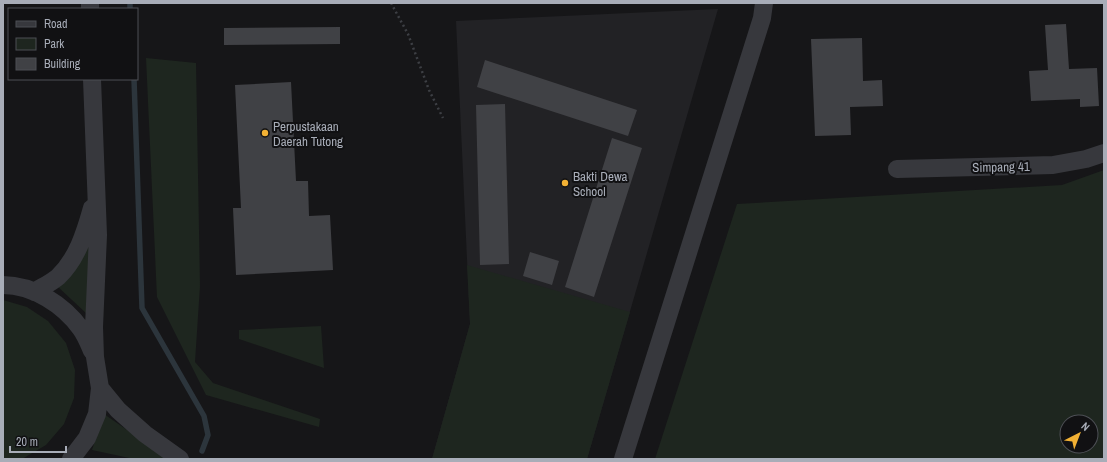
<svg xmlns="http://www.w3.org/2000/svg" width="1107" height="462" font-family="'Archivo Narrow',sans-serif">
<rect width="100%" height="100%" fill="#161618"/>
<path fill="#222225" d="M 718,9 L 587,459 L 432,459 L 470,324 L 456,21 Z"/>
<path fill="#1e261f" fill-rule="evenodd" d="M 146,58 L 196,63 L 200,286 L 195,362 L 213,383 L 320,419 L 319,427 L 206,395 L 157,297 Z
M 1104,170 L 1104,459 L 655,459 L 737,204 L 1062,185 ZM 1067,422 L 1091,422 L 1091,446 L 1067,446 Z
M 90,235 L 87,314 L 57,286 Z
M 467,265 L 630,312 L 587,459 L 432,459 L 470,324 Z
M 3,300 L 27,307 L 48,321 L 66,343 L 75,370 L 74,398 L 64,424 L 46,445 L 22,459 L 3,459 Z
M 321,326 L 324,368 L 239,339 L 239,330 Z
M 104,414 L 169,459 L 134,459 L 92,450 Z"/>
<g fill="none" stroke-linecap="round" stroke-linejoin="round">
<path stroke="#2c353c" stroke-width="5.5" d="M 130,3 L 130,9
M 134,79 L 142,308 L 204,416 L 208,435 L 202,451"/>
</g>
<path fill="#404145" d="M 1066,24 L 1069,69 L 1097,68 L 1099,106 L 1080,107 L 1080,99 L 1031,101 L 1029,71 L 1048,70 L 1045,25 Z
M 340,27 L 340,44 L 224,45 L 224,28 Z
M 862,38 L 863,81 L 882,80 L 883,106 L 850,107 L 851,135 L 815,136 L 811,39 Z
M 485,60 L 637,110 L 628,136 L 477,87 Z
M 291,82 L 296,181 L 308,181 L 309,216 L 330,215 L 333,270 L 236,275 L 233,208 L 241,208 L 235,85 Z
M 505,104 L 509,264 L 480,265 L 476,105 Z
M 612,138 L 642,148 L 594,297 L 565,287 Z
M 530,252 L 559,261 L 552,285 L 523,276 Z"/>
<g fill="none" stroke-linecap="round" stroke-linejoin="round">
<path stroke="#3d3f44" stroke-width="2.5" stroke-dasharray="2 3" stroke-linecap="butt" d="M 391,3 L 408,34 L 429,90 L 443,118"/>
<path stroke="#37383d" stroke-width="18" d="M 90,3 L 90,9
M 897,169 L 1053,165 L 1086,159 L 1104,153
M 3,285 C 33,285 64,305 81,329 C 86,336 89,344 92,351
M 34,292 C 42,287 51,283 58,277 C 77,259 85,233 92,208
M 100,388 L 118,410 L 145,434 L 180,459
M 71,459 L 87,438 L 97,414 L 100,388 L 95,357 L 94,327 L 98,235 L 92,79
M 623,459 L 762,18 L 764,3"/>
</g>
<g fill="#f2b134" stroke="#111113" stroke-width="1.5">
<circle cx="265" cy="133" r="4"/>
<circle cx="565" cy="183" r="4"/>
</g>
<g text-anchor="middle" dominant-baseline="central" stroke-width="4" stroke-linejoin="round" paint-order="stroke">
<g font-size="13" fill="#a8adb8" stroke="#111113" text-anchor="start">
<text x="273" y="126">Perpustakaan<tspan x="273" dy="15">Daerah Tutong</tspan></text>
<text x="573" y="176">Bakti Dewa<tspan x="573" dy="15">School</tspan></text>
</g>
<g font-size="13" fill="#a8adb8" stroke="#111113">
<text transform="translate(1001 167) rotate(-1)">Simpang 41</text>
</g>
</g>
<rect width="1107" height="462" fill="none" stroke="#a8adb8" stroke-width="8"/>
<rect x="8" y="8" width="130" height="72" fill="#111113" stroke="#4d4f55"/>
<rect x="16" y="21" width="20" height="6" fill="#37383d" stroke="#4d4f55"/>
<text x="44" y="28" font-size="12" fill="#a8adb8">Road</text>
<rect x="16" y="38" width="20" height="12" fill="#1e261f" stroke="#4d4f55"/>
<text x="44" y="48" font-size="12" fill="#a8adb8">Park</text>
<rect x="16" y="58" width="20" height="12" fill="#404145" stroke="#4d4f55"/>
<text x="44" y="68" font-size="12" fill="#a8adb8">Building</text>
<g transform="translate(1079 434) rotate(42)"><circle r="19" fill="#111113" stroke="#4d4f55"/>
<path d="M0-3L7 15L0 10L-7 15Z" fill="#f2b134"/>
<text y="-6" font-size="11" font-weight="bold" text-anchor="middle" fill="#a8adb8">N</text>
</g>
<path d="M10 446v6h56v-6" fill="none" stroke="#a8adb8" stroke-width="2"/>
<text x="16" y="446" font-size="12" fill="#a8adb8" stroke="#111113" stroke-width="3" paint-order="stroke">20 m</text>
</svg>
